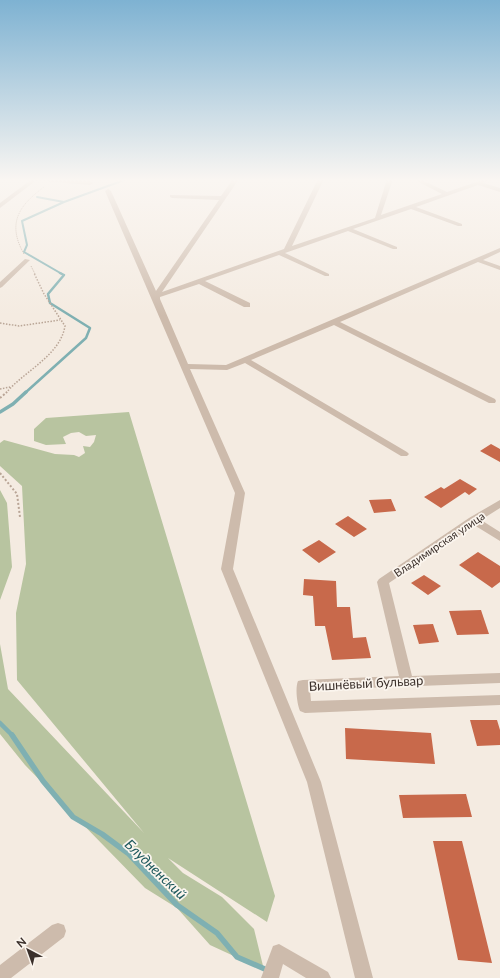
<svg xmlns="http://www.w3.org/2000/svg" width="500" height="978" font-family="Lato,sans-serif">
<rect width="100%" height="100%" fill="#f4ebe1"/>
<path fill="#b8c4a0" d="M 129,412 L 275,896 L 267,922 L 168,858 L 183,873 L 222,897 L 254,929 L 264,970 L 210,945 L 177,908 L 145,888 L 25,765 L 0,734 L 0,644 L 8,689 L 144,833 L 17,680 L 16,613 L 26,564 L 22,486 L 0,466 L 0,443 L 4,440 L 55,454 L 74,455 L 79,457 L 85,453 L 83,446 L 90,447 L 94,442 L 96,435 L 86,436 L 79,432 L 71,433 L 63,437 L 66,444 L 46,445 L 34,441 L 34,429 L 46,418 Z
M 0,490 L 7,503 L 12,567 L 0,600 Z"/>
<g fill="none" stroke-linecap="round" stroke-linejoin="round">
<path stroke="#7fb0b2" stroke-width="2" d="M 37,197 L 64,202 L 22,221 L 27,245 L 24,252 L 62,274
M 64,202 L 127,179"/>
<path stroke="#7fb0b2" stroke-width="2.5" d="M 25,393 L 86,338 L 90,328 L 50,303 L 48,294 L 64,275 L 60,273"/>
<path stroke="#7fb0b2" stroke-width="3.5" d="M 0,412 L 13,404 L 26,392"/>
<path stroke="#7fb0b2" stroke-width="4.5" d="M 0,723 L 13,736"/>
<path stroke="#7fb0b2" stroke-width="5.5" d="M 12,735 L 43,781 L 73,817 L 102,834 L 129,854 L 177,905 L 217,933 L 237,957 L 267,970"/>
</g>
<path fill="#c8694b" d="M 491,444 L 500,449 L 500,462 L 480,451 Z
M 460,479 L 477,489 L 469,495 L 465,492 L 441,508 L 424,497 L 441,487 L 444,489 Z
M 391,499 L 396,511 L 374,513 L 369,500 Z
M 348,516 L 367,529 L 354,537 L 335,524 Z
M 319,540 L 336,552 L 319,563 L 302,550 Z
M 478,552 L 500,566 L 500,582 L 492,588 L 459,565 Z
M 424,575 L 441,586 L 428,595 L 411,583 Z
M 304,579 L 336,581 L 337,607 L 350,607 L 353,638 L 366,637 L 371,658 L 332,660 L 325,626 L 315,626 L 313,596 L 303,595 Z
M 481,610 L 489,634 L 457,635 L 449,611 Z
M 433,624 L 439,642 L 419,644 L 413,625 Z
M 470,720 L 497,720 L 500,730 L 500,745 L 477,746 Z
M 345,728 L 431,733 L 435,764 L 346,759 Z
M 466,794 L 472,817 L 403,818 L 399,795 Z
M 433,841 L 462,841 L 492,963 L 458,960 Z"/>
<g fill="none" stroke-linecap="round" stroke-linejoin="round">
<path stroke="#b9a596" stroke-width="1" stroke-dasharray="1 1" stroke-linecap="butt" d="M 24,254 C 7,224 18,206 44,187
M 31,266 L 35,274"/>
<path stroke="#b9a596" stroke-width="1.5" stroke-dasharray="1.5 1.5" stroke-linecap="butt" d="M 0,323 L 19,326 L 60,320
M 0,389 L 10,387
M 6,393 C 24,371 60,356 65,326 L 44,294 L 34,273"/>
<path stroke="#b9a596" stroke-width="2" stroke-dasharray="2 2" stroke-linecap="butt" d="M 0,398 L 7,392
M 0,473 L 17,494 L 20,517"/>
<path fill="#cdbbac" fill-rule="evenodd" d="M 32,179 L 38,179 L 0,208 L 0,203 Z
M 39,179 L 90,181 L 93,183 L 90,185 L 42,181 Z
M 233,179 L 239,179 L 162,292 L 284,249 L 318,179 L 324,179 L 292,246 L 375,218 L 387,179 L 393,179 L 381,215 L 442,194 L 413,179 L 420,179 L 447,192 L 485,179 L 493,179 L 483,183 L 500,188 L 500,192 L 478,185 L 416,207 L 462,224 L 462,226 L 458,226 L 411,209 L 353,229 L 397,247 L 397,249 L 393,249 L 348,231 L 285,253 L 329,274 L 329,276 L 325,276 L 279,255 L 205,281 L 250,303 L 250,307 L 244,307 L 199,284 L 160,297 L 160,299 L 188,364 L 226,365 L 500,248 L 500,252 L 483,260 L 500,266 L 500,270 L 478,262 L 340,322 L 495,399 L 496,401 L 495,403 L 489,403 L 334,325 L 251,360 L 407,452 L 409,454 L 407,456 L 401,456 L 245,363 L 227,370 L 190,369 L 245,493 L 233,569 L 321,782 L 373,978 L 355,978 L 307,782 L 221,569 L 235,493 L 105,191 L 108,189 L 111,191 L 156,291 L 219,200 L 172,198 L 170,197 L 170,195 L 221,196 Z
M 25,259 L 30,260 L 2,287 L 0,288 L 0,282 Z
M 500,500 L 500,508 L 481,520 L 500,532 L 500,541 L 474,525 L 389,583 L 412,676 L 500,673 L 500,683 L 310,690 L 311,701 L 500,695 L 500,705 L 305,713 L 300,711 C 297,704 295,688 298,681 L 303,680 L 399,676 L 377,582 L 379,579 L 469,518 Z
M 58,923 L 64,925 L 66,931 L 64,937 L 11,978 L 0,978 L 0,965 L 52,925 Z
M 279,944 L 328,972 L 331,978 L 306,978 L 283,964 L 279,978 L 261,978 L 273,946 Z"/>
</g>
<linearGradient id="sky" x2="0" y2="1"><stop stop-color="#7eb2d2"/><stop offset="0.57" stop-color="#faf6f2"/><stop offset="1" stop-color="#faf6f2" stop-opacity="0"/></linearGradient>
<rect width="500" height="316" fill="url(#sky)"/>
<g text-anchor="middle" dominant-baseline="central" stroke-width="3.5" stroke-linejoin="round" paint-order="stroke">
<g font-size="11" fill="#3b302b" stroke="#fbf5ee">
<text transform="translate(439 544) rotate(-34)">Владимирская улица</text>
</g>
<g font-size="13" fill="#3b302b" stroke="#fbf5ee">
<text transform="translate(366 683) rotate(-3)">Вишнёвый бульвар</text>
</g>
<g font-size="14" font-style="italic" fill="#1f5a5e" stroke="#fbf5ee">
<text transform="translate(156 869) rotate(44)">Блудненский</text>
</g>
</g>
<g transform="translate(28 950) rotate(319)" stroke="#fbf5ee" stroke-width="3" paint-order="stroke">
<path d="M0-3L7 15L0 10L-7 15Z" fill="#3b302b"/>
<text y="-6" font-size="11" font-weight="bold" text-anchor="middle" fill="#3b302b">N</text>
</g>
</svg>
